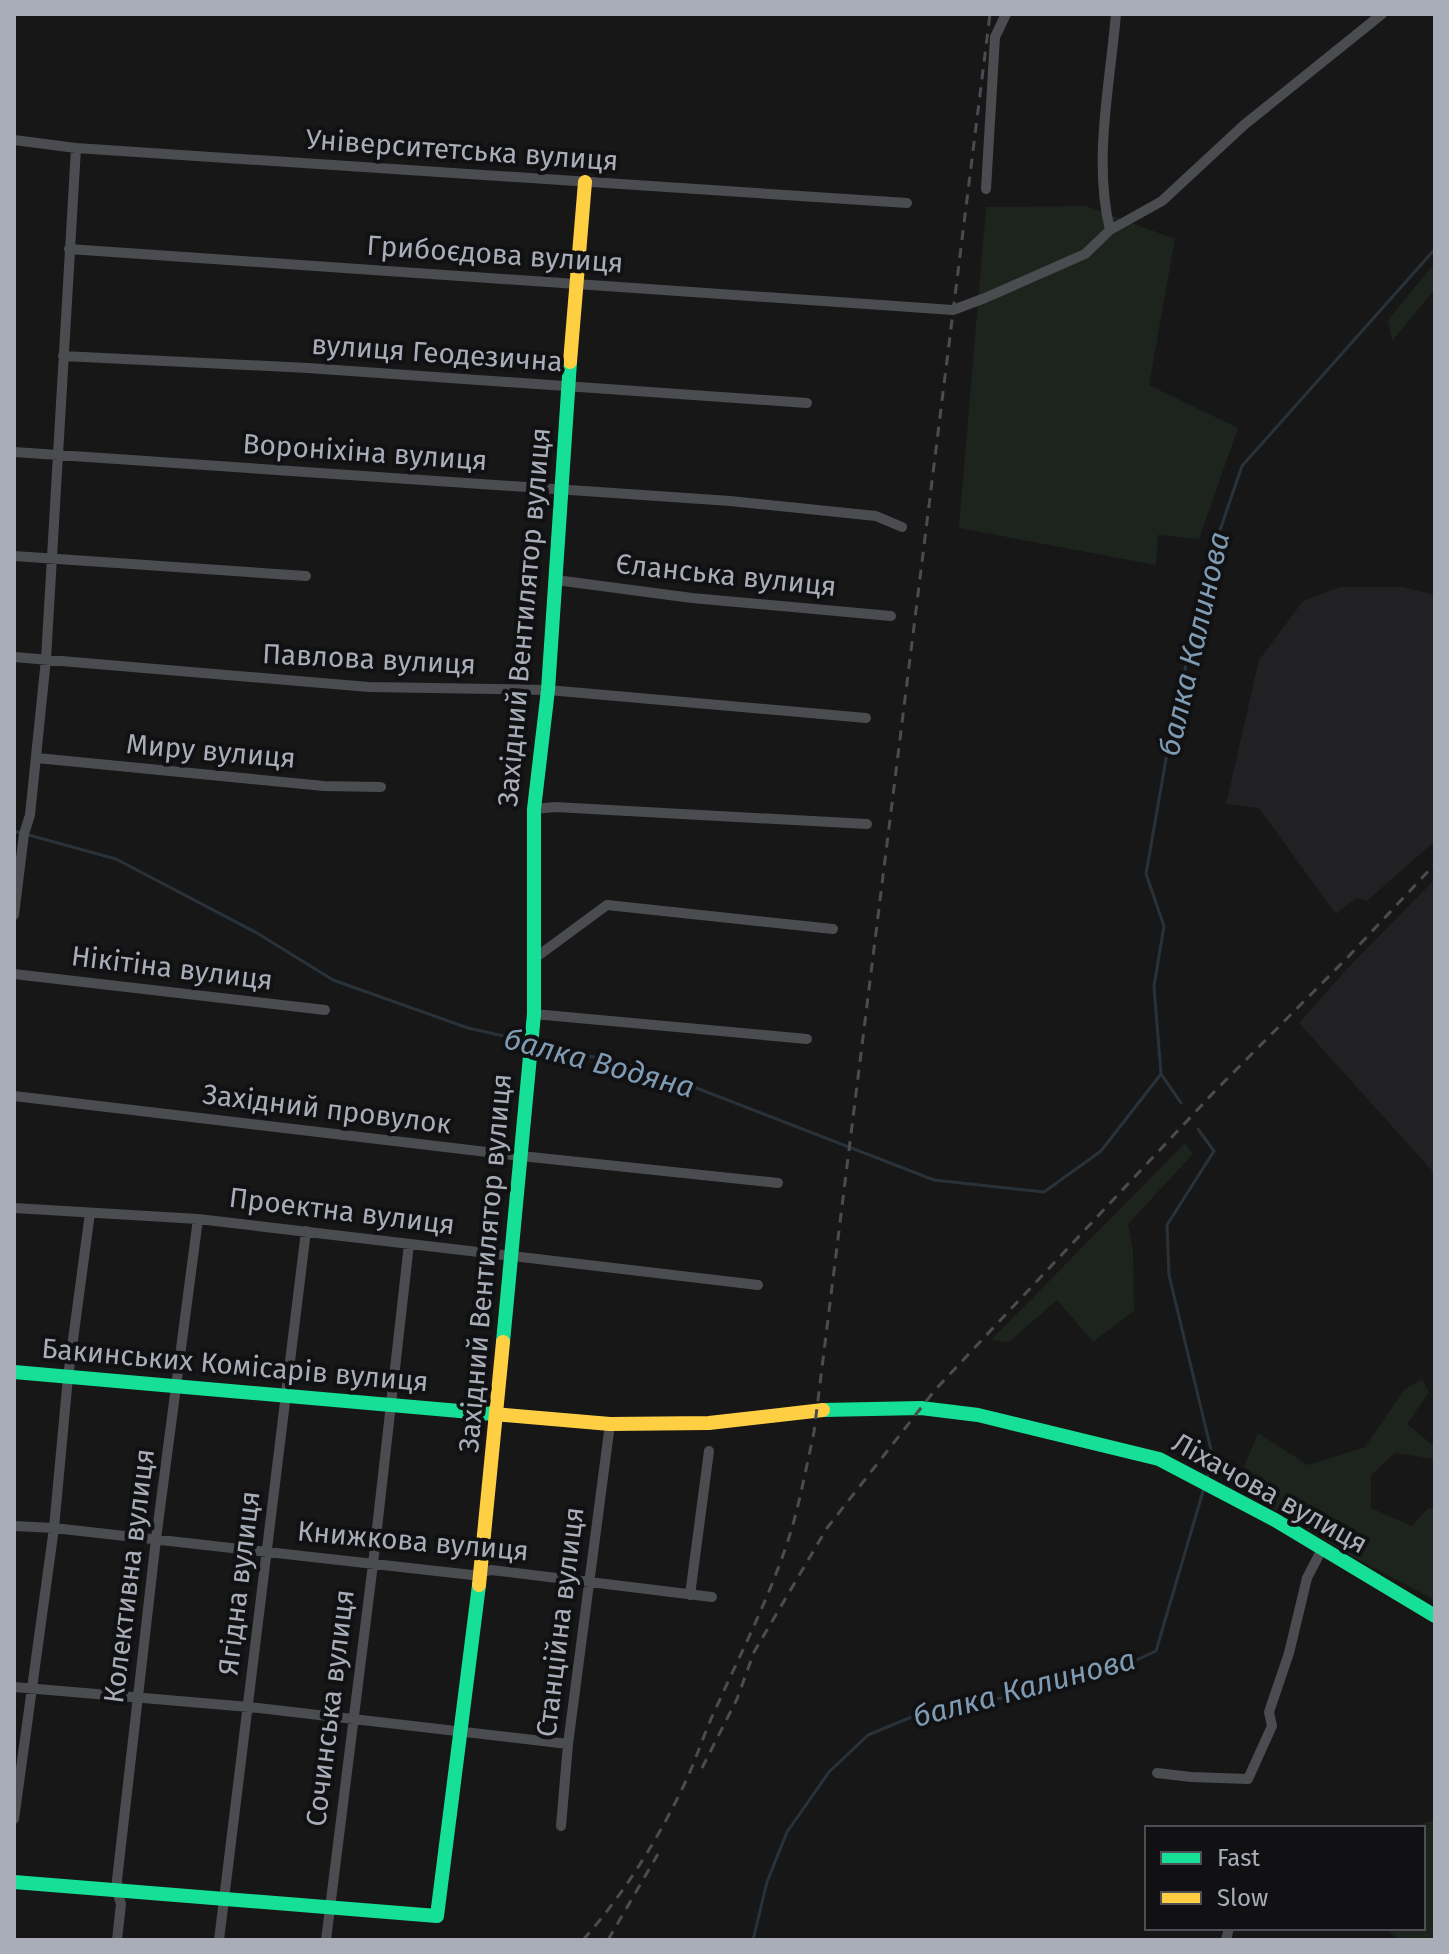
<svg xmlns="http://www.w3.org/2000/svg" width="1449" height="1954" font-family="'Fira Sans',sans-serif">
<rect width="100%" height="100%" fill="#171717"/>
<path fill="#212123" d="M 1340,587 L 1403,587 L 1435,595 L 1435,841 L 1367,901 L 1356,898 L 1336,914 L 1259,808 L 1226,804 L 1259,660 L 1303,601 Z
M 1435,879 L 1435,1174 L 1299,1023 L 1346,970 Z"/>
<path fill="#1d241e" d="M 1086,206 L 1175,239 L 1149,385 L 1238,428 L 1199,539 L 1158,535 L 1156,565 L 959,528 L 986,207 Z
M 1435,263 L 1435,289 L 1392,341 L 1388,320 Z
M 1185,1143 L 1193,1154 L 1128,1224 L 1133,1251 L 1134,1311 L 1093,1342 L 1057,1300 L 1009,1342 L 991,1340 Z
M 1422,1379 L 1429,1392 L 1407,1424 L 1435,1447 L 1435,1459 L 1395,1453 L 1371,1475 L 1371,1508 L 1412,1526 L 1428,1508 L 1435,1508 L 1435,1600 L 1353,1557 L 1236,1486 L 1258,1433 L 1308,1465 L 1365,1447 L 1404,1390 Z
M 1435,1820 L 1435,1940 L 1399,1940 L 1385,1928 L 1423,1928 L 1423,1828 L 1405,1828 Z"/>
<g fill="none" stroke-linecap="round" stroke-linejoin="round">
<path stroke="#2a3239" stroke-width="3" d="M 14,831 L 116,859 L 257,933 L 333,980 L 468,1028 L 525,1041
M 537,1044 L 650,1070 L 934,1180 L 1044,1192 L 1101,1151 L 1161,1074
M 1181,1103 L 1161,1074 L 1154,986 L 1164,926 L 1146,874 L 1174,713 L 1219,533 L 1242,466 L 1435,249
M 1198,1129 L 1214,1151 L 1167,1225 L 1169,1275 L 1213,1458 L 1206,1481
M 753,1940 L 767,1882 L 787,1832 L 829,1772 L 868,1735 L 931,1709 L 1027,1694 L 1117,1669 L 1156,1651 L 1204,1488"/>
<path stroke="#4b4c50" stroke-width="10" d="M 14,140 L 76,148 L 907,203
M 986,189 L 995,37 L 1006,14
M 1110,230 C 1093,161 1110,84 1116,14
M 69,249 L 953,310 L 985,298 L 1085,254 L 1110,230 L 1162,201 L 1244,125 L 1382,14
M 63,356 L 308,368 L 807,403
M 14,452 L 730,501 L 876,516 L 902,527
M 14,556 L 306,576
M 556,580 L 692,598 L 891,616
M 14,657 L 369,687 L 548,690 L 866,718
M 37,758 L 324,786 L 381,787
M 534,809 L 555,807 L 867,824
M 14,915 L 24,834 L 30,815 L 46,659 L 76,148
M 535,958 L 607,905 L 833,929
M 14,974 L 325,1010
M 534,1014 L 807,1039
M 14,1096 L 521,1156 L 778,1183
M 14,1208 L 198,1219 L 758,1285
M 14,1526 L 54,1528 L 472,1575 L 491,1570 L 712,1597
M 690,1595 L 709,1451
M 14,1687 L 249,1707 L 568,1744
M 1157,1773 L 1191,1777 L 1248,1779 L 1272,1726 L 1269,1712 L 1289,1653 L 1307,1578 L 1322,1549
M 14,1819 L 54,1528 L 68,1377 L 90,1213
M 561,1826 L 568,1744 L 610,1424
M 117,1940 L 121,1904 L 117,1891 L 117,1880 L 156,1539 L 198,1219
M 219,1940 L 306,1231
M 326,1940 L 373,1564 L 409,1244
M 1226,1940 L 1229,1928"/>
<path stroke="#16e098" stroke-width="14" d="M 503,1342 L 534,1014 L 534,809 L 548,690 L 570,362
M 14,1372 L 505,1415
M 823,1410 L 921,1408 L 978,1415 L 1159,1459 L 1275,1520 L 1435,1616
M 14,1882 L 437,1916 L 479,1585"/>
<path stroke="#ffcf43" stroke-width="14" d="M 570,362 L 585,182
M 505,1415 L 610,1424 L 709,1423 L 823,1410
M 479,1585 L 503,1342"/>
<path stroke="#4b4c4f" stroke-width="3" stroke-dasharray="10 8" stroke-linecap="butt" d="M 702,1768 L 737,1699 L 754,1652 L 827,1528 L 935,1390 L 1215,1091 L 1348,957 L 1435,864
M 583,1940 C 623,1895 657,1841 683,1787 C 694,1765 701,1742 711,1719 C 739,1656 772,1594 792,1528 C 801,1496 807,1464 814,1432 L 990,14
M 608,1940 L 658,1854"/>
</g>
<g text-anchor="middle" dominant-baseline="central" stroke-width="8" stroke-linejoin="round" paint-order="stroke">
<g font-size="28" fill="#a8adb8" stroke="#111113">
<text transform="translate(462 150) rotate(4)">Університетська вулиця</text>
<text transform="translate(495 254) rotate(4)">Грибоєдова вулиця</text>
<text transform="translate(437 353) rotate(4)">вулиця Геодезична</text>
<text transform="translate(365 452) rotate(4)">Вороніхіна вулиця</text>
<text transform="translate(726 575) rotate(6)">Єланська вулиця</text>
<text transform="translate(524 617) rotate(-85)">Західний Вентилятор вулиця</text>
<text transform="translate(369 659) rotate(3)">Павлова вулиця</text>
<text transform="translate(211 751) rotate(5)">Миру вулиця</text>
<text transform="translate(172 968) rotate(7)">Нікітіна вулиця</text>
<text transform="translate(327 1109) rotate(7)">Західний провулок</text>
<text transform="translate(342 1211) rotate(7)">Проектна вулиця</text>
<text transform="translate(485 1263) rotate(-85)">Західний Вентилятор вулиця</text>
<text transform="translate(235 1365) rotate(5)">Бакинських Комісарів вулиця</text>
<text transform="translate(1270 1493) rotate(29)">Ліхачова вулиця</text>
<text transform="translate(413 1541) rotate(5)">Книжкова вулиця</text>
<text transform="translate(129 1576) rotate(-83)">Колективна вулиця</text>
<text transform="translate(239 1583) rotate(-83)">Ягідна вулиця</text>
<text transform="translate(560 1622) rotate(-83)">Станційна вулиця</text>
<text transform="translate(330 1708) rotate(-83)">Сочинська вулиця</text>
</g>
<g font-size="30" font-style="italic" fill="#7f9bb3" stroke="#111113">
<text transform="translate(1194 644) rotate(-77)">балка Калинова</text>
<text transform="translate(599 1063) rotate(15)">балка Водяна</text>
<text transform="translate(1024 1688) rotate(-15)">балка Калинова</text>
</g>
</g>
<rect width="1449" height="1954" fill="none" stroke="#a8adb8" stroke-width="32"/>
<rect x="1145" y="1826" width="280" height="104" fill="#111113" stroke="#4d4f55" stroke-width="2"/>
<rect x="1161" y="1852" width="40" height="12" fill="#16e098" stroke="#4d4f55" stroke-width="2"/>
<text x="1217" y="1866" font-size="24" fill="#a8adb8">Fast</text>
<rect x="1161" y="1892" width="40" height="12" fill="#ffcf43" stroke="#4d4f55" stroke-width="2"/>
<text x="1217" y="1906" font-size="24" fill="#a8adb8">Slow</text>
</svg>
